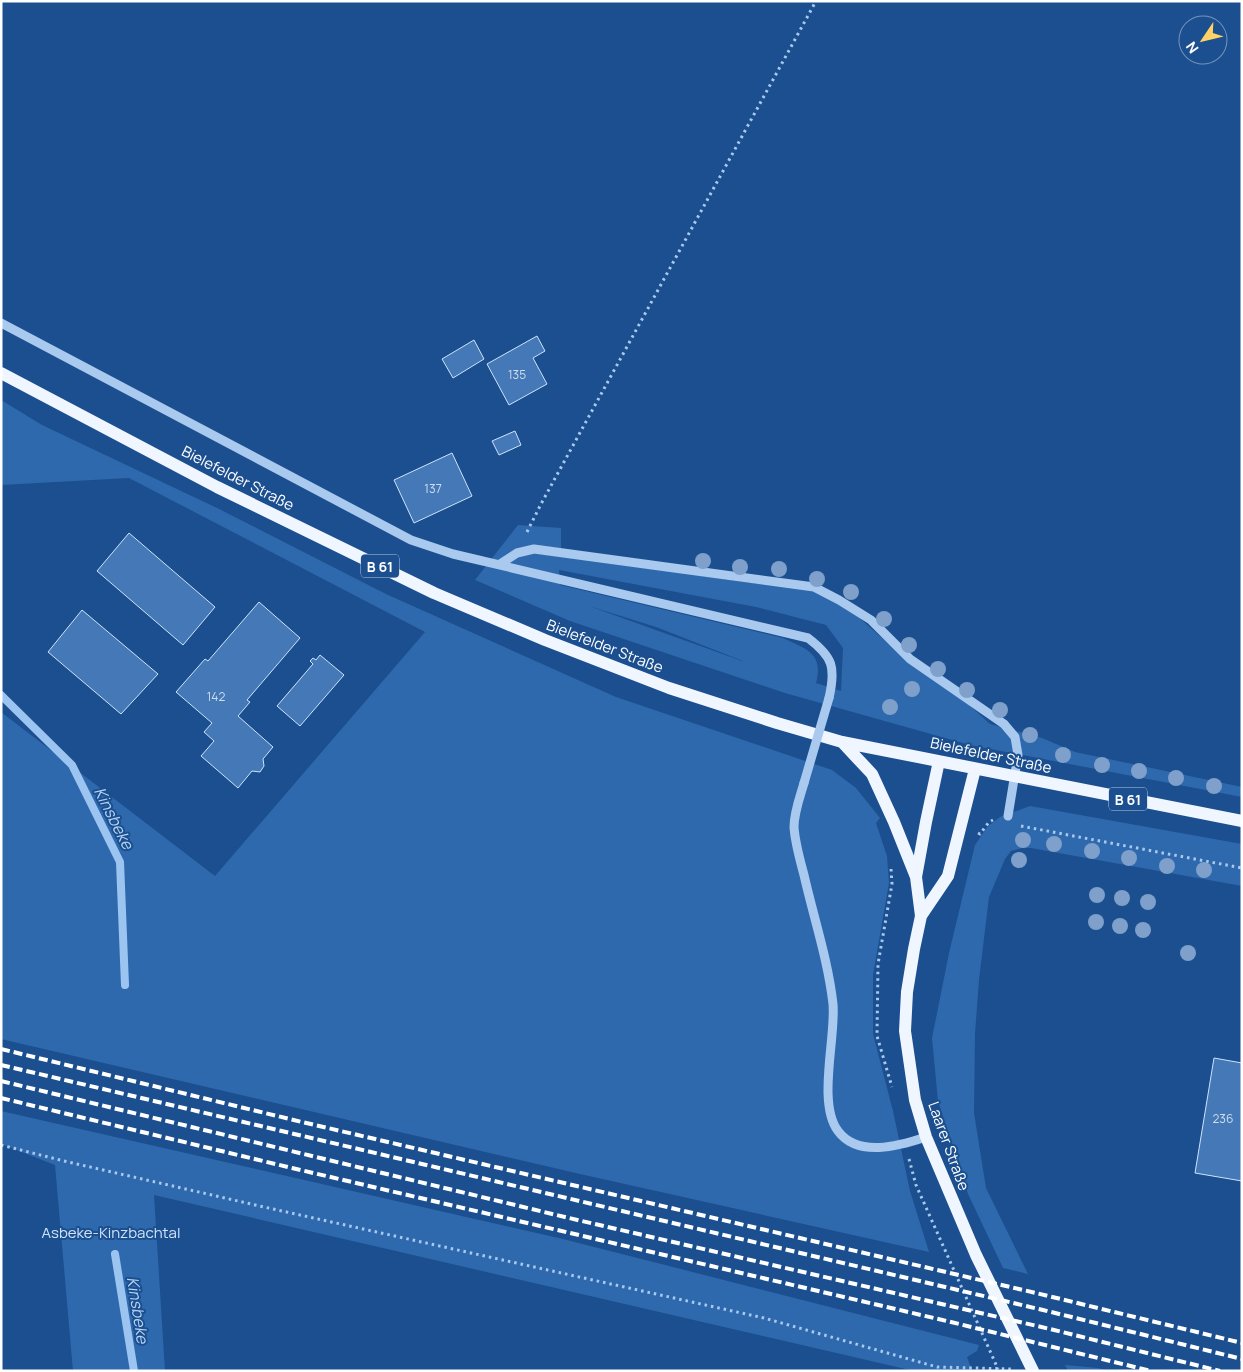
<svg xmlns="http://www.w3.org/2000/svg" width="1243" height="1372" font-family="Manrope,sans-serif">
<rect width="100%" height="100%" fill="#1b4f8f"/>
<path fill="#2e69ad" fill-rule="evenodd" d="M 1,400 L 42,425 L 217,508 L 386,594 L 616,697 L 832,770 L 856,788 L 880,818 L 876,823 L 887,856 L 889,883 L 873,975 L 873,1034 L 893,1111 L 910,1191 L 929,1252 L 580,1174 L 1,1039 L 1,712 L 215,876 L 425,632 L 129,478 L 1,485 Z
M 518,525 L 561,528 L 561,555 L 743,582 L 814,590 L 855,614 L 908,661 L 963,699 L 990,724 L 1042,738 L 1075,752 L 1242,787 L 1242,797 L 970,745 L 785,693 L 570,621 L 475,580 ZM 559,570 L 756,607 L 826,625 L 843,648 L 841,691 L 816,683 C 824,653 806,649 783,638 L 560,585 ZM 589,606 L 656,627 L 743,661 L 742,661 Z
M 1030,806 L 1242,844 L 1242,886 L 1031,848 L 1022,848 L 1011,851 L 1005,859 L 989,897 L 979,980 L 975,1034 L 974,1113 L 986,1188 L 1028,1274 L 1003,1268 L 968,1194 L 938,1101 L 932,1038 L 949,953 L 975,845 L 988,826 L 1000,817 Z
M 1,1111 L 563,1239 L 979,1345 L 977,1351 L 967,1357 L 972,1371 L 914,1371 L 154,1195 L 165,1371 L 73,1371 L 55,1165 L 1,1144 Z
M 1065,1365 L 1098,1368 L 1109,1371 L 1068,1371 Z"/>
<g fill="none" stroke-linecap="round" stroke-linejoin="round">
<path stroke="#9cc4f0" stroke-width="8" d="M 1,695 L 72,765 L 120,862 L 125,985
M 115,1254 L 134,1371"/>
</g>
<path fill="#4478b7" stroke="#cfe3fa" d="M 537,336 L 545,351 L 533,358 L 547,384 L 509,405 L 487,364 Z
M 474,340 L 484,359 L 453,378 L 442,359 Z
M 515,431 L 521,445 L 499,455 L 492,441 Z
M 452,453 L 472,496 L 414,523 L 394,480 Z
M 129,533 L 215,607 L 183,645 L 97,571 Z
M 259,602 L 300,638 L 247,700 L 250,702 L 238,716 L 273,747 L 263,759 L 264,766 L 260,772 L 252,771 L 238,788 L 201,756 L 214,741 L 204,732 L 212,723 L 176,692 L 205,659 L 208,661 Z
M 82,610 L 158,674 L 121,714 L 48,652 Z
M 320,655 L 344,675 L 300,726 L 277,706 L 313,664 L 310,661 L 313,658 L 316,660 Z
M 1214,1058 L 1242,1063 L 1242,1181 L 1195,1173 Z"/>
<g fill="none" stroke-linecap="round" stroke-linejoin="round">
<path stroke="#a9c9ee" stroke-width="3" stroke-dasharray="2.5 4" stroke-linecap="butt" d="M 527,532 L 541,504 L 816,1
M 1021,826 L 1242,868
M 978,833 L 980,834 L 989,822 L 993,820
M 891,869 L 892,884 L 878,964 L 877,1036 L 892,1087
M 1,1145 L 64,1161 L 264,1207 L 764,1318 L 937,1367 L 1012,1369
M 909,1159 L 916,1185 L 998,1369"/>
<path stroke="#a9c9ee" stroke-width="9" d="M 1,323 L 411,540 L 453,554 L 808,638 C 833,657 836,667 829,698
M 500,564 L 517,553 L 534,549 L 814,587 L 839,600 L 871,620 L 910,659 L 1004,724 L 1015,737 L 1018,755 L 1008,816
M 804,783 C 800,797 794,812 794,827 C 795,843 800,860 804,875 C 814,919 828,960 833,1004 C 836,1038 817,1103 838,1131 C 858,1158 899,1146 926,1137"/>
<path stroke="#f0f6ff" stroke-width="12" d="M 1,373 L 217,487 L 434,593 L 545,640 L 669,688 L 777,723 L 842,742 L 1242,821
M 842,742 L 872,774 L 894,822 L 916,877
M 975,769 L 948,876 L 921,916 L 914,949 L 907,992 L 905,1031 L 915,1100 L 926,1137 L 976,1255 L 1033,1371
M 921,916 L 916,877 L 926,822 L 939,761"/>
<path stroke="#fff" stroke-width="4" stroke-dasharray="9 4" stroke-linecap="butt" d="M 1,1049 L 302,1122 L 1036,1293 L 1242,1343
M 1,1065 L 1043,1310 L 1242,1359
M 1,1081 L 569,1218 L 1050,1329 L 1220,1371
M 1,1098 L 292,1168 L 951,1322 L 1151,1371"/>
<path stroke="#a9c9ee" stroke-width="9" d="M 804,783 L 829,698"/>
</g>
<g fill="#7ea0ca">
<circle cx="703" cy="561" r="8"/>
<circle cx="740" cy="567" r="8"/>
<circle cx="779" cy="569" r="8"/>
<circle cx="817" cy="579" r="8"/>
<circle cx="851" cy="592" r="8"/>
<circle cx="884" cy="619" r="8"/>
<circle cx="909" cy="645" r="8"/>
<circle cx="938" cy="669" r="8"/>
<circle cx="912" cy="689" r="8"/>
<circle cx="967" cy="690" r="8"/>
<circle cx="890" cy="707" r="8"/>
<circle cx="1000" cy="710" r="8"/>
<circle cx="1030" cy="735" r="8"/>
<circle cx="1063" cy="755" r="8"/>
<circle cx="1102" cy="765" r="8"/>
<circle cx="1139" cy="771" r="8"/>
<circle cx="1176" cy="778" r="8"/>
<circle cx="1214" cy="786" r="8"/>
<circle cx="1023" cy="840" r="8"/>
<circle cx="1054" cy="844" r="8"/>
<circle cx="1092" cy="851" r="8"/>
<circle cx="1129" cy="858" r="8"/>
<circle cx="1019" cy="860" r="8"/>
<circle cx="1167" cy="866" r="8"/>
<circle cx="1204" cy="870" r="8"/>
<circle cx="1097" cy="895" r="8"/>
<circle cx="1122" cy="898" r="8"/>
<circle cx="1148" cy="902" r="8"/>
<circle cx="1096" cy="922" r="8"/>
<circle cx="1120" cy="926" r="8"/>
<circle cx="1143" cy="930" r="8"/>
<circle cx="1188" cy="953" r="8"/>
</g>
<g text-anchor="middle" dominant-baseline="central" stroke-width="4" stroke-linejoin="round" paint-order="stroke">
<g font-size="12" fill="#d0dded">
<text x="517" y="374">135</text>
<text x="433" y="488">137</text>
<text x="216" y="696">142</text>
<text x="1223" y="1118">236</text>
</g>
<g fill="#1b4f8f" stroke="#bbcadd" stroke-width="1">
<rect x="361" y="554.5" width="38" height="23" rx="4"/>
<rect x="1109" y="787.5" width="38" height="23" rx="4"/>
</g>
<g font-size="14" font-weight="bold" fill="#fff">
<text x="380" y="566">B 61</text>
<text x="1128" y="799">B 61</text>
</g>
<g font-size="15" fill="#fff" stroke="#1b4f8f">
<text transform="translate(238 478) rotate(27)">Bielefelder Straße</text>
<text transform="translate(605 646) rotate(21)">Bielefelder Straße</text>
<text transform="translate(991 755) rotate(12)">Bielefelder Straße</text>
<text transform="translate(949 1146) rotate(70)">Laarer Straße</text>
</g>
<g font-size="15" fill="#cfe3fa" stroke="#1b4f8f">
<text x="111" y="1232">Asbeke-Kinzbachtal</text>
</g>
<g font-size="16" font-style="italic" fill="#b5d3f5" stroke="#1b4f8f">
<text transform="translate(114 818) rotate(63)">Kinsbeke</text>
<text transform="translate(138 1310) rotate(81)">Kinsbeke</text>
</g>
</g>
<rect width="1243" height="1372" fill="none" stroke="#ffffff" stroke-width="5"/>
<g transform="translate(1203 40) rotate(235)"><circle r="24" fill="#1b4f8f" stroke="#7695bc"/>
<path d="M0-4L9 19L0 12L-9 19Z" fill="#ffd166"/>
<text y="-8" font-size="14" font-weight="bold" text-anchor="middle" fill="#ffffff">N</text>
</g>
</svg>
